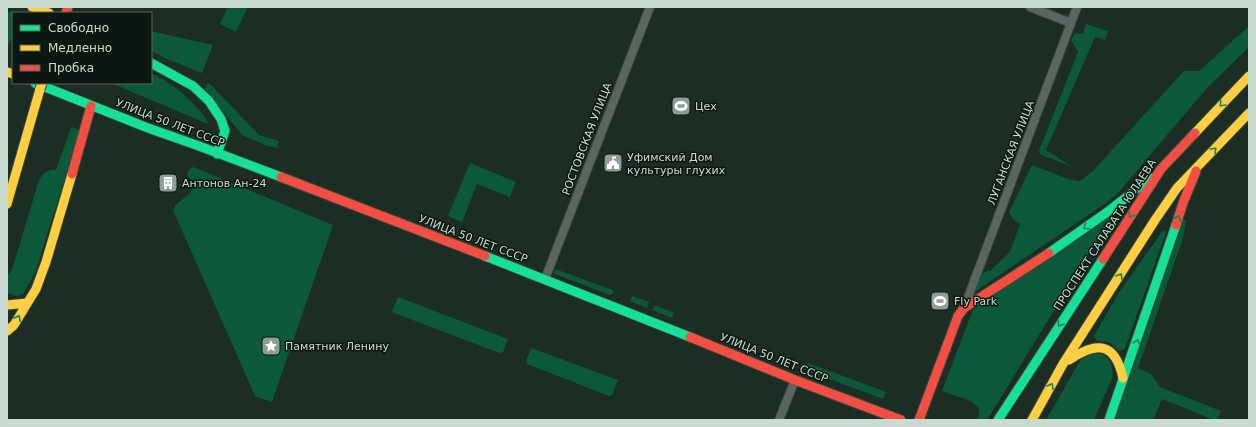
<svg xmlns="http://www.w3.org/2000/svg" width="1256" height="427" font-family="'DejaVu Sans',sans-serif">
<rect width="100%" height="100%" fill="#1c2d24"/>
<path fill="#0c5939" d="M 228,7 L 248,7 L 236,32 L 220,24 Z
M 7,12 L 21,13 L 13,13 L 13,34 L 9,44 L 7,43 Z
M 1086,24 L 1108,31 L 1105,40 L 1095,37 L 1046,150 L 1071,166 L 1041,155 L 1039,151 L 1078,52 L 1071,40 L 1075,33 L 1083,34 Z
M 1249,26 L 1249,47 L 1207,88 L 1118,193 L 1106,203 L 973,293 L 982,273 L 991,270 L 1010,252 L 1020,224 L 1013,219 L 1009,212 L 1032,165 L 1071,180 L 1080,181 L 1092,172 L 1184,71 L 1199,71 Z
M 151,31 L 213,45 L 202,73 L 167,59 L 151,51 Z
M 151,73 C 170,83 184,92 197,108 C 202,113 206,117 208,124 L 111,83 L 151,83 Z
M 207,83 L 211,85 L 259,135 L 279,141 L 277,148 L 265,145 L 242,135 L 205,89 Z
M 71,127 L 80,130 L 35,273 L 23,294 L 16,296 L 7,293 L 7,276 L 12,270 L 39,180 C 43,174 48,168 56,170 Z
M 470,163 L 516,182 L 510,197 L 477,184 L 462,222 L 448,216 Z
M 193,167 L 333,225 L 272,402 L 255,396 L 173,210 L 176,204 L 187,196 L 196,185 L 188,177 L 187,173 L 190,169 Z
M 1120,208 L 1095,244 L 987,420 L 978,420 L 979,408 L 971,401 L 942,391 L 972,312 L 982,300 Z
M 1181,218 L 1186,221 L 1183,238 L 1138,368 L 1151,374 L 1160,387 L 1221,411 L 1217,420 L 1214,420 L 1162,399 L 1153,420 L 1113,420 Z
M 1164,230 L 1166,232 L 1127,343 L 1124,349 L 1120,351 C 1115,349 1114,346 1110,343 C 1105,341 1101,342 1096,340 L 1094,336 L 1118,294 L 1161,233 Z
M 555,269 L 613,290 L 612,294 L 610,295 L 555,274 L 554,273 Z
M 632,296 L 649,302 L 647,308 L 630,301 Z
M 398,297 L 508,339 L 503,352 L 499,353 L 392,312 Z
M 655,305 L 674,313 L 672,318 L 652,310 Z
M 531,348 L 618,380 L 612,395 L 609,396 L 527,364 L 526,361 Z
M 1099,353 C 1110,357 1112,364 1113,376 L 1094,420 L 1046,420 L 1081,359 L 1087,355 Z
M 808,363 L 886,392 L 883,399 L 805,370 Z"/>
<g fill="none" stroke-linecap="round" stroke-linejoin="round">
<defs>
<path id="street" d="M 1030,7 L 1071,23
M 545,279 L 650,7
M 964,308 L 1077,7
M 779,420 L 795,380"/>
<path id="fast" d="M 151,63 L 193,86 L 209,101 L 221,119 L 225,131 L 217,154
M 35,83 L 148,128 L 199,146 L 281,177
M 1049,253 L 1106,213 L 1151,178
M 485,256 L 690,337
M 998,420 L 1103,259
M 1109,420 L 1176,225"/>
<path id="slow" d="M 32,7 L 49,13
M 7,72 L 13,74
M 1195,133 L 1249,76
M 7,204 L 40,89
M 7,305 L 27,303
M 7,331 L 14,325 L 36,289 L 46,262 L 72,174
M 1069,360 C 1097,341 1115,342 1123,378
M 1032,420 L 1063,364 L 1155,220 L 1177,188 L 1249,113"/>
<path id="jam" d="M 66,13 L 68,7
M 72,174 L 91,106
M 281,177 L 485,256
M 1176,225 L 1183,203 L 1196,171
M 1103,259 L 1161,169 L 1195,133
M 690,337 L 795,380 L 901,420
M 919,420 L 958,316 L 964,308 L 1049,253"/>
</defs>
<use href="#street" stroke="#3a4840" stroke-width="10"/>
<use href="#fast" stroke="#3a4840" stroke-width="11"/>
<use href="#slow" stroke="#3a4840" stroke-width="11"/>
<use href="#jam" stroke="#3a4840" stroke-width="11"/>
<use href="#street" stroke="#58665f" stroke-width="8"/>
<use href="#fast" stroke="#16e098" stroke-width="9"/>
<use href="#slow" stroke="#ffcf43" stroke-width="9"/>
<use href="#jam" stroke="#f24e42" stroke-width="9"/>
<defs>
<path id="slow-bridge" d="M 40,89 L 42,83"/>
</defs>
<use href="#slow-bridge" stroke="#3a4840" stroke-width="11" stroke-linecap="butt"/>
<use href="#slow-bridge" stroke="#ffcf43" stroke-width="9"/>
</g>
<defs><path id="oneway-chevron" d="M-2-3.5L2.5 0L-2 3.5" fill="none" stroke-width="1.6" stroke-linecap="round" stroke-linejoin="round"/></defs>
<g stroke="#11865b">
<use href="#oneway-chevron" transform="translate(1222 104) rotate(133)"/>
<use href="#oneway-chevron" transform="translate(1214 150) rotate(-46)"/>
<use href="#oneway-chevron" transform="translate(1131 215) rotate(123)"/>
<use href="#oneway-chevron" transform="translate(1178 218) rotate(-71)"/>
<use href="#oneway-chevron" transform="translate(1086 227) rotate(145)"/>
<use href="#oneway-chevron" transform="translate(1120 276) rotate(-58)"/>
<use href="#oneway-chevron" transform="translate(18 318) rotate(-61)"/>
<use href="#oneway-chevron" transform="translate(1060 324) rotate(123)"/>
<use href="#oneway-chevron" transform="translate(1137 342) rotate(-72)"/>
<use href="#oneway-chevron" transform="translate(1051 386) rotate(-60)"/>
</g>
<defs>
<symbol id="stadium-square" viewBox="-11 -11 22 22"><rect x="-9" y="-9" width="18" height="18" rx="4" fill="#8d9f94" stroke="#0b1811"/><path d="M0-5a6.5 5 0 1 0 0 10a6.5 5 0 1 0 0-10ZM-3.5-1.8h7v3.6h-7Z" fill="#fff"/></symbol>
<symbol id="civic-square" viewBox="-11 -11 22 22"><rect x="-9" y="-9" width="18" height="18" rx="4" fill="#8d9f94" stroke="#0b1811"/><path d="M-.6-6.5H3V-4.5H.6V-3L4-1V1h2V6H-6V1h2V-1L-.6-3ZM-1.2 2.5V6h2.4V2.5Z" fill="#fff"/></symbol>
<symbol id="building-square" viewBox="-11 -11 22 22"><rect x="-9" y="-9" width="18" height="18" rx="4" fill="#8d9f94" stroke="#0b1811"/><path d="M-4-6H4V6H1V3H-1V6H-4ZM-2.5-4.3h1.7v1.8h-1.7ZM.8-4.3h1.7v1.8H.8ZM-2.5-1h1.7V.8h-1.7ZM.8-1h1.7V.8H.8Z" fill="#fff"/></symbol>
<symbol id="sight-square" viewBox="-11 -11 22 22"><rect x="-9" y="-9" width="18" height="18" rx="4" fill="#8d9f94" stroke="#0b1811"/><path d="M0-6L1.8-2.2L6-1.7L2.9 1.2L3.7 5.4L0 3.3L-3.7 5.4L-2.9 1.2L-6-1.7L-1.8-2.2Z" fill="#fff"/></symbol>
</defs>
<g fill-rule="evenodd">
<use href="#stadium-square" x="670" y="95" width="22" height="22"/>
<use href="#civic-square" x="602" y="152" width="22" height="22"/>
<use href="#building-square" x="157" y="172" width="22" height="22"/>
<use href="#stadium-square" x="929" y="290" width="22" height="22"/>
<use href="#sight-square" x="260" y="335" width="22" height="22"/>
</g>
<g text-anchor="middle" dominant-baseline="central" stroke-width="3" stroke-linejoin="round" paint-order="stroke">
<g font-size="11" fill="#cadcd1" stroke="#0b1811" text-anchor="start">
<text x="695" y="106">Цех</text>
<text x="627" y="157">Уфимский Дом<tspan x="627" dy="13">культуры глухих</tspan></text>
<text x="182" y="183">Антонов Ан-24</text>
<text x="954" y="301">Fly Park</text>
<text x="285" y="346">Памятник Ленину</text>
</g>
<g font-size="11" fill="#cadcd1" stroke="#0b1811">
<text transform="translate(170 123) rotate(21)">УЛИЦА 50 ЛЕТ СССР</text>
<text transform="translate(587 139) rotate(-69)">РОСТОВСКАЯ УЛИЦА</text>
<text transform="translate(1011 153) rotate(-69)">ЛУГАНСКАЯ УЛИЦА</text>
<text transform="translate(1105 235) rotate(-57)">ПРОСПЕКТ САЛАВАТА ЮЛАЕВА</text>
<text transform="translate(473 239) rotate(21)">УЛИЦА 50 ЛЕТ СССР</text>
<text transform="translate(774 358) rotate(22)">УЛИЦА 50 ЛЕТ СССР</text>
</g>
</g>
<rect width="1256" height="427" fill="none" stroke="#cadcd1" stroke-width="16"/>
<rect x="12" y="12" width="140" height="72" fill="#0b1811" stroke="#57665e"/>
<rect x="20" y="25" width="20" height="6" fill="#16e098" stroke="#57665e"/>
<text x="48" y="32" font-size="12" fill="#cadcd1">Свободно</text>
<rect x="20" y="45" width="20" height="6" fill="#ffcf43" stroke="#57665e"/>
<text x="48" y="52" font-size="12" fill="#cadcd1">Медленно</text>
<rect x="20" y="65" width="20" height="6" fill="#f24e42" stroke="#57665e"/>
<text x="48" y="72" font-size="12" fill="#cadcd1">Пробка</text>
</svg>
